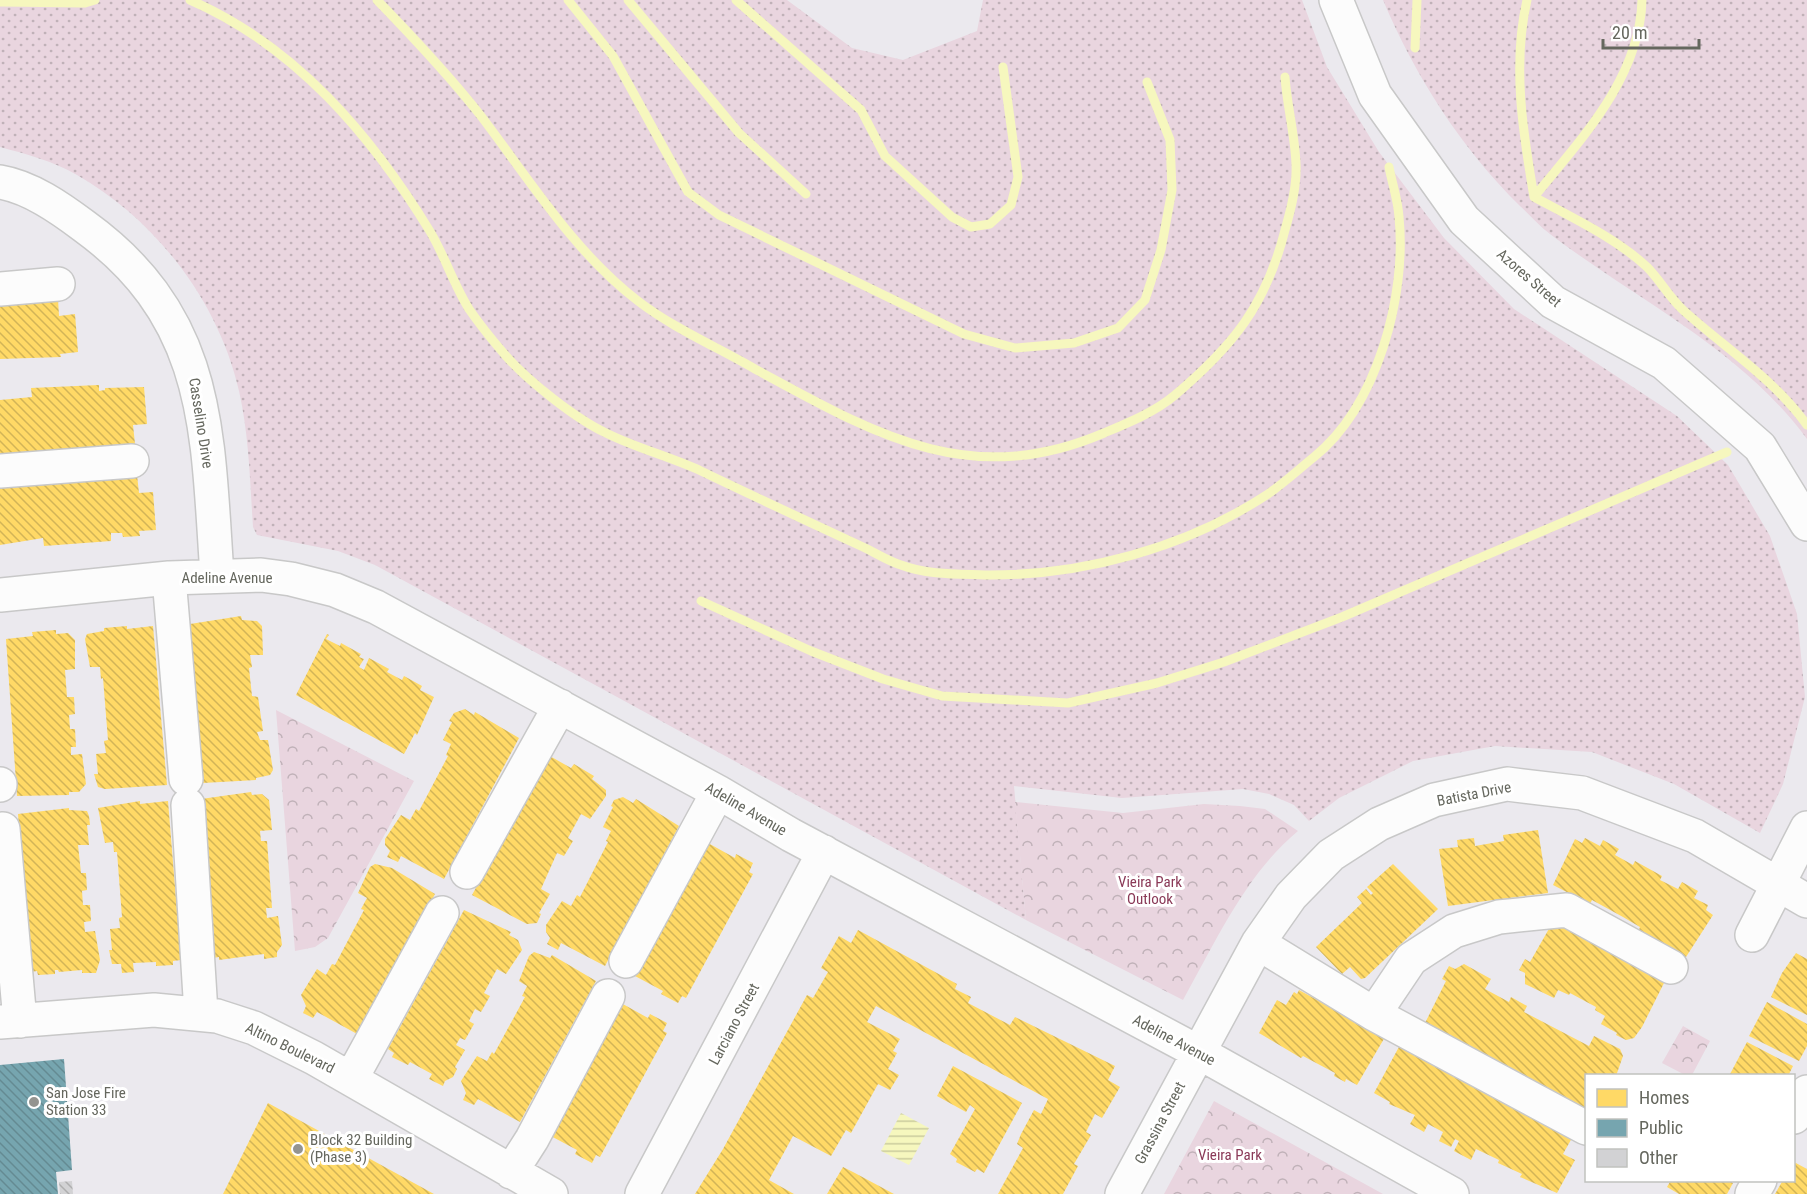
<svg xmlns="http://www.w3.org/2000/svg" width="1807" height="1194" font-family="'Roboto Condensed',sans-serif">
<defs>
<pattern id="grass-dots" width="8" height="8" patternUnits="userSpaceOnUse" patternTransform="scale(1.5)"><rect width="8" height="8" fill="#e9d5df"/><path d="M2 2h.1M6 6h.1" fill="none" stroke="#c0b1b8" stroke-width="1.8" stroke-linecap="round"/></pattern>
<pattern id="park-crowns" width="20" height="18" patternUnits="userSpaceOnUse" patternTransform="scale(1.5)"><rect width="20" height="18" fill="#e9d5df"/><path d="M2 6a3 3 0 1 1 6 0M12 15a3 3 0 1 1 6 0" fill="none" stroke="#c0b1b8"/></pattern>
<pattern id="water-rules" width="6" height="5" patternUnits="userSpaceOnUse" patternTransform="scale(1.5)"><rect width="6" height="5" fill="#f6f7be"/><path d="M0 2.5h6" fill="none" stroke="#cbcc9e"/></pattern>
<pattern id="homes-back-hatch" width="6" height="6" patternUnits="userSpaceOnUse" patternTransform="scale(1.5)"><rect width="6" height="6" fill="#ffd966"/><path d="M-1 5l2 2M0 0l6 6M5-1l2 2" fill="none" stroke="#d2b457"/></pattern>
<pattern id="public-back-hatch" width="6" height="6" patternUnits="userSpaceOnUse" patternTransform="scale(1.5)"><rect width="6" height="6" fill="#76a5af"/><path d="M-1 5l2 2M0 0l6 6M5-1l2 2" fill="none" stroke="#648a92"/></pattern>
<pattern id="building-back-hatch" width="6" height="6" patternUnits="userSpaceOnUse" patternTransform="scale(1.5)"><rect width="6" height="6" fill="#d2d2d4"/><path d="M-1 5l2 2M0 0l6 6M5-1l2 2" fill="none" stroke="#aeaeaf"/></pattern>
</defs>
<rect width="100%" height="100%" fill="#ebe9ee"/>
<path fill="url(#grass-dots)" d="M 0,0 L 787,0 L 852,48 L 903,60 L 977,31 L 983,0 L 1302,0 L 1327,67 L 1379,152 L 1444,238 L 1514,309 L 1677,416 L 1728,465 L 1770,536 L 1797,614 L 1805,697 L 1783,784 L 1760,833 L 1674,784 L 1592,752 L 1495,746 L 1413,761 L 1339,798 L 1309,821 L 1294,805 L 1269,794 L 1243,789 L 1122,798 L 1014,786 L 1026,920 L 375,565 L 338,551 L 257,535 L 253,527 C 250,482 249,435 239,391 C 219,302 156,220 77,175 C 53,161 26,154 0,147 Z
M 1383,0 L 1807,0 L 1807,439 C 1740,348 1638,301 1550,234 C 1539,226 1530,215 1520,206 C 1461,148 1415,76 1383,0 Z"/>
<path fill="url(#park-crowns)" d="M 276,710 L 414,781 L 328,938 L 315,947 L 295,951 Z
M 1015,802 L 1123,813 L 1204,804 L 1240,806 L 1265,809 L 1298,831 C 1246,874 1216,941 1183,1000 L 1026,920 Z
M 1683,1026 L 1710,1041 L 1692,1075 L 1685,1075 L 1662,1063 Z
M 1214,1101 L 1383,1194 L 1164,1194 Z"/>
<path fill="url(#water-rules)" d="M 901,1113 L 929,1128 L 909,1165 L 881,1151 Z"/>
<path fill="url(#homes-back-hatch)" d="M 58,299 L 59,316 L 75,314 L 78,352 L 60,354 L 61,357 L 0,359 L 0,302 Z
M 99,385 L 99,391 L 105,390 L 105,388 L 144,387 L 147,424 L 133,425 L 135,444 L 0,454 L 0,400 L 32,397 L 31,388 Z
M 137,475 L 139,493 L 153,492 L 156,530 L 139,531 L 140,536 L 123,537 L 122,533 L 111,533 L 111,541 L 44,546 L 43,538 L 0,545 L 0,486 Z
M 241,616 L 242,620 L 257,621 L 262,626 L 263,655 L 250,655 L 252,667 L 249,668 L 252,696 L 258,697 L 263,731 L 257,732 L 260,740 L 268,740 L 273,770 L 270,775 L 256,778 L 256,780 L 203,783 L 197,737 L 200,737 L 190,624 Z
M 127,626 L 127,629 L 153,626 L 167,785 L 105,789 L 98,787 L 94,774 L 98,774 L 96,754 L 106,753 L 104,741 L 108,740 L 103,678 L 101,679 L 100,667 L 90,667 L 85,639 L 87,634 L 104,631 L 104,628 Z
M 56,630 L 56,634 L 68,633 L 75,640 L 75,669 L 65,670 L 67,697 L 74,697 L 75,714 L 69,715 L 70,729 L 75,729 L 76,747 L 71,747 L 71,755 L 82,754 L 86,784 L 79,792 L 69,792 L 69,795 L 17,796 L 6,639 L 33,636 L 32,632 Z
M 327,634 L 329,635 L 326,639 L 340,646 L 341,643 L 361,654 L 359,657 L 364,659 L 359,667 L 364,670 L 369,658 L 389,669 L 387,672 L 402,680 L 404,676 L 422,686 L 420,690 L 434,697 L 417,735 L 415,733 L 404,754 L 296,695 Z
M 465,709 L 474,715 L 475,712 L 519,738 L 444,879 L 401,856 L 398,862 L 387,857 L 390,851 L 385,845 L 385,839 L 401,815 L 410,820 L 416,809 L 419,811 L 448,756 L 446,755 L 451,744 L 443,740 L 452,722 L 449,721 L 454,713 Z
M 548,755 L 571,768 L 574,764 L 594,776 L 592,779 L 606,790 L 606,796 L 590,819 L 581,814 L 568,838 L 573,841 L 564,856 L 557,853 L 541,889 L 550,894 L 539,913 L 541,914 L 537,923 L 527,924 L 472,895 Z
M 251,792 L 252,795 L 262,794 L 269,800 L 272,830 L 260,831 L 261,841 L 267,841 L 272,908 L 266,908 L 267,918 L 278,916 L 282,945 L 277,952 L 277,957 L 264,959 L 264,954 L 219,960 L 219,957 L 213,958 L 201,799 Z
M 623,797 L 633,803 L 636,799 L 679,826 L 605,966 L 561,943 L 558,950 L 547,944 L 550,938 L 546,932 L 546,925 L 562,901 L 571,906 L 577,895 L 580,897 L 608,842 L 606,841 L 611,831 L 603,827 L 613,807 L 611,806 L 614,800 Z
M 140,801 L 140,804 L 168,801 L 181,960 L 173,961 L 173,965 L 156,966 L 156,962 L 133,963 L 134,972 L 122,973 L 121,964 L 112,964 L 109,950 L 112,950 L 110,929 L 120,928 L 119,918 L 122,917 L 117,852 L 114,852 L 113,842 L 105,843 L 98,808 Z
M 69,808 L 69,810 L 87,811 L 89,816 L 90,825 L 87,825 L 89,845 L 78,845 L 81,873 L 86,873 L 87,890 L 82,891 L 83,905 L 90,905 L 91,921 L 84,922 L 85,932 L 95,931 L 100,960 L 96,973 L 82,973 L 82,970 L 59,972 L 58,970 L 55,970 L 55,974 L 38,975 L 37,971 L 31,972 L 18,814 Z
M 1538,830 L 1548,893 L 1448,906 L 1439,849 L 1458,847 L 1457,840 L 1474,838 L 1475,846 L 1504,841 L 1503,835 Z
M 1585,838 L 1600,846 L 1603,840 L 1619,849 L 1615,855 L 1633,865 L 1635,861 L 1662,876 L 1660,880 L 1678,889 L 1682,882 L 1698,891 L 1694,898 L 1708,905 L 1706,910 L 1713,915 L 1686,957 L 1650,938 L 1639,930 L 1640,927 L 1623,917 L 1592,900 L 1590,904 L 1553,885 L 1575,839 L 1582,843 Z
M 708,843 L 735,858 L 736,854 L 753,863 L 749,872 L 753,874 L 686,998 L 682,996 L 678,1003 L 661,994 L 663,991 L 635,976 Z
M 375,864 L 392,868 L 435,894 L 359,1035 L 317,1012 L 313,1018 L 303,1013 L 306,1006 L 301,995 L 317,969 L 326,975 L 332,964 L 335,965 L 364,910 L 361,909 L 367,898 L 358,893 L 370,867 Z
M 1393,864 L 1438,909 L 1365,978 L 1361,979 L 1350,967 L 1342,974 L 1316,947 L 1362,903 L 1357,897 L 1366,889 L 1371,895 L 1373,893 L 1367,887 Z
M 464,910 L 511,932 L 509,935 L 518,940 L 522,950 L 506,974 L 497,969 L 484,993 L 490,996 L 481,1012 L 475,1009 L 469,1021 L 474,1024 L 465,1040 L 460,1038 L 456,1045 L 465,1050 L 455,1067 L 457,1069 L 453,1077 L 445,1081 L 443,1086 L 429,1079 L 432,1074 L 410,1062 L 408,1065 L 392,1057 L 394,1053 L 388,1049 Z
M 1554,920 L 1665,981 L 1642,1027 L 1634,1038 L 1626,1040 L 1616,1035 L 1617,1033 L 1601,1024 L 1605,1016 L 1595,1010 L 1596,1007 L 1570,993 L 1569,995 L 1558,990 L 1554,998 L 1525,984 L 1525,973 L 1519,970 L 1525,959 L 1530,962 Z
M 858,930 L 957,984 L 955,989 L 971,997 L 968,1003 L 1010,1025 L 1015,1017 L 1115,1066 L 1108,1080 L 1120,1087 L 1102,1118 L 1095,1114 L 1086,1132 L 1091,1135 L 1074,1164 L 1078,1166 L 1063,1194 L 998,1194 L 1023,1148 L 1017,1144 L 1021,1134 L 1034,1110 L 1041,1114 L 1048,1099 L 876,1006 L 867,1022 L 900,1039 L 893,1051 L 897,1053 L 888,1069 L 899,1075 L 890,1090 L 878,1084 L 851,1133 L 846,1130 L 831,1156 L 793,1136 L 769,1180 L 794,1194 L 695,1194 L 723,1149 L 807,995 L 813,998 L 828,972 L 821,968 L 839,936 L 851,943 Z
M 534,952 L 550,958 L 552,955 L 596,981 L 520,1122 L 478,1099 L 474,1105 L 463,1100 L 466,1093 L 461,1081 L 477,1056 L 487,1061 L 492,1052 L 494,1054 L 525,997 L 522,996 L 527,986 L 519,981 L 529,956 Z
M 1796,953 L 1807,959 L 1807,1015 L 1771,997 L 1782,973 Z
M 1464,964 L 1491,979 L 1485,989 L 1509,1002 L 1511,997 L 1527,1006 L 1524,1012 L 1589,1046 L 1594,1036 L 1620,1049 L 1623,1056 L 1616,1076 L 1586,1076 L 1586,1109 L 1425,1023 L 1446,981 L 1442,979 L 1449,966 L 1455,969 Z
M 1299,990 L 1385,1037 L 1357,1085 L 1346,1079 L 1345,1082 L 1334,1076 L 1335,1073 L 1303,1056 L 1301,1058 L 1259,1033 L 1277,1000 L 1286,1005 L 1294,992 L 1297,994 Z
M 1767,1002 L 1807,1024 L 1807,1046 L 1799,1061 L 1749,1036 Z
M 621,1003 L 648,1018 L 650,1014 L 667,1023 L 663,1031 L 667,1033 L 600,1157 L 596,1155 L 592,1163 L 575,1154 L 577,1150 L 549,1135 Z
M 1747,1042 L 1793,1066 L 1788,1076 L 1729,1076 Z
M 1400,1045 L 1572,1138 L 1563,1154 L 1575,1160 L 1557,1193 L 1520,1177 L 1522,1174 L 1498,1163 L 1499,1160 L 1476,1149 L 1471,1160 L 1454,1151 L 1459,1141 L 1455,1139 L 1451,1147 L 1439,1141 L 1443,1132 L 1428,1124 L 1424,1132 L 1410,1124 L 1415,1115 L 1389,1104 L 1390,1102 L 1374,1093 Z
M 953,1066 L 1022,1103 L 984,1173 L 977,1169 L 975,1172 L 956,1162 L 957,1159 L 950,1154 L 975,1109 L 970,1105 L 966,1112 L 937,1096 Z
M 268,1103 L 434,1194 L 223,1194 Z
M 1794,1162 L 1807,1169 L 1807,1194 L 1775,1194 L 1783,1180 L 1794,1180 Z
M 843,1167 L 853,1172 L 894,1194 L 827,1194 Z
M 1671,1180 L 1728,1180 L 1733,1183 L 1727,1194 L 1679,1194 L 1667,1187 Z"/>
<path fill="url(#public-back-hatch)" d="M 64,1059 L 72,1170 L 56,1172 L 58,1194 L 0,1194 L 0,1065 Z"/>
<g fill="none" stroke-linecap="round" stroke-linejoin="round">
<path stroke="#f6f7be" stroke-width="9" d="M 190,0 C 296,46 372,136 431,233 C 445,257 454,285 469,309 C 480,325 493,341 506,356 C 528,381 576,419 606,433 C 636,448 671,457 701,471 C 755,497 809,522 863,547 C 876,553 888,561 901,565 C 927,575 959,574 985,575 C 1082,576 1186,548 1268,494 C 1284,483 1299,469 1314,457 C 1377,406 1407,296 1399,217 C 1398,200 1392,183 1389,167
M 377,0 C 413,37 449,75 481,116 C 529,179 574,252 638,301 C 673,328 717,347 755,369 C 873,433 969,491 1104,433 C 1128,423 1155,412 1175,395 C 1233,346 1266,305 1285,230 C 1291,209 1297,186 1296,164 C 1295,135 1287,106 1285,77
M 568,0 L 613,56 L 688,192 L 719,215 L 964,334 L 1015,348 L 1074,343 L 1118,328 L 1145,300 L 1161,250 L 1172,190 L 1170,140 L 1147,82
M 628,0 L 739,133 L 806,194
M 736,0 L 861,110 L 885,156 L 952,217 L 971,227 L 990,224 L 1011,205 L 1018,177 L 1003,67
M 1527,0 C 1512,65 1523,133 1534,197
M 0,2 L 85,3 L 95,0
M 1415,48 L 1417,0
M 1534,197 C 1571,217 1616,238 1647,267 C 1660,280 1669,297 1683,310 C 1725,348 1773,378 1807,425
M 1534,197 C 1581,139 1640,78 1642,0
M 701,601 L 811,651 L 883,679 L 942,696 L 1068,703 L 1157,683 L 1224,662 L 1342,617 L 1727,452"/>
</g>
<path fill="url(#building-back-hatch)" d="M 72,1181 L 73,1194 L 60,1194 L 59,1182 Z"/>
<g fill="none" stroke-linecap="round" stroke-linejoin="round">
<defs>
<path id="minor" d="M 1336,0 L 1375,95 L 1464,220 L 1553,302 L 1664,363 L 1760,447 L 1807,524
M 0,182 C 30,187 60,208 84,226 C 212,319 207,432 217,575
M 0,289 L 58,284
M 0,471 L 132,461
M 169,578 L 186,779
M 0,595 L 169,578 L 261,575 L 291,579 L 335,590 L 376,607 L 718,792 L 791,835 L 1198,1052 L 1452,1194
M 0,784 L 0,785
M 188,805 L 201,1013
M 3,829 L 20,1021
M 467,872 L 560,706
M 1752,935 L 1807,828
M 1258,943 L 1374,1014 L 1411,959 L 1454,931 L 1499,917 L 1567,910 L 1671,967
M 626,961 L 718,792
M 1374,1014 L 1586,1128
M 0,1022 L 154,1010 L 217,1016 L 254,1028 L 314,1058 L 551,1194
M 351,1079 L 442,913
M 1794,1117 L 1807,1092
M 511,1172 L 532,1139 L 608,996
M 642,1194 L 824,852
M 1122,1194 L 1258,943 L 1291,896 L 1331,855 L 1379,824 L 1434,800 L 1507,784 L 1582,793 L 1695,836 L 1807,901
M 1752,1194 L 1760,1180"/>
</defs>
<use href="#minor" stroke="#c8c8c8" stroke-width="36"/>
<use href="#minor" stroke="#fcfcfc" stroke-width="33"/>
</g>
<g fill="#949490" stroke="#fff" stroke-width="2">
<circle cx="34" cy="1102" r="6"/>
<circle cx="298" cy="1149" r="6"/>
</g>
<g text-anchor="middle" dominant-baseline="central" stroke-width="6" stroke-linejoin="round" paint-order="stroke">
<g font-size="15" fill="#65675e" stroke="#fff">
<text transform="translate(1529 278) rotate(41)">Azores Street</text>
<text transform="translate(201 423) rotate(81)">Casselino Drive</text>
<text x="227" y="578">Adeline Avenue</text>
<text transform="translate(1474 794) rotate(-11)">Batista Drive</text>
<text transform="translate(746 809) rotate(30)">Adeline Avenue</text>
<text transform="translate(734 1024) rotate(-62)">Larciano Street</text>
<text transform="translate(1174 1040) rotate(28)">Adeline Avenue</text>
<text transform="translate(290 1048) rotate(26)">Altino Boulevard</text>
<text transform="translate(1160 1123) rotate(-62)">Grassina Street</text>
</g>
<g font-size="15" fill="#8a3957" stroke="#fff">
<text x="1150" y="882">Vieira Park<tspan x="1150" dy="17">Outlook</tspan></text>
<text x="1230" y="1155">Vieira Park</text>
</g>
<g font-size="15" fill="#65675e" stroke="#fff" text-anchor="start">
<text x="46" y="1093">San Jose Fire<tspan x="46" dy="17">Station 33</tspan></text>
<text x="310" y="1140">Block 32 Building<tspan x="310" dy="17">(Phase 3)</tspan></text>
</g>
</g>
<rect x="1585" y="1074" width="210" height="108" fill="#ffffff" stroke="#c1c2bf" stroke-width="1.5"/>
<rect x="1597" y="1089" width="30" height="18" fill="#ffd966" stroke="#c1c2bf" stroke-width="1.5"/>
<text x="1639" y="1104" font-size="18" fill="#65675e">Homes</text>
<rect x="1597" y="1119" width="30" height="18" fill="#76a5af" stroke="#c1c2bf" stroke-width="1.5"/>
<text x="1639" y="1134" font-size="18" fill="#65675e">Public</text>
<rect x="1597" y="1149" width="30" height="18" fill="#d2d2d4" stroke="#c1c2bf" stroke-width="1.5"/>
<text x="1639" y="1164" font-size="18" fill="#65675e">Other</text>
<path d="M1603 39v9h96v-9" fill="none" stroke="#65675e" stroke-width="3"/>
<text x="1612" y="39" font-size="18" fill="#65675e" stroke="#ffffff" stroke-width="4.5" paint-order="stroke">20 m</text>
</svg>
